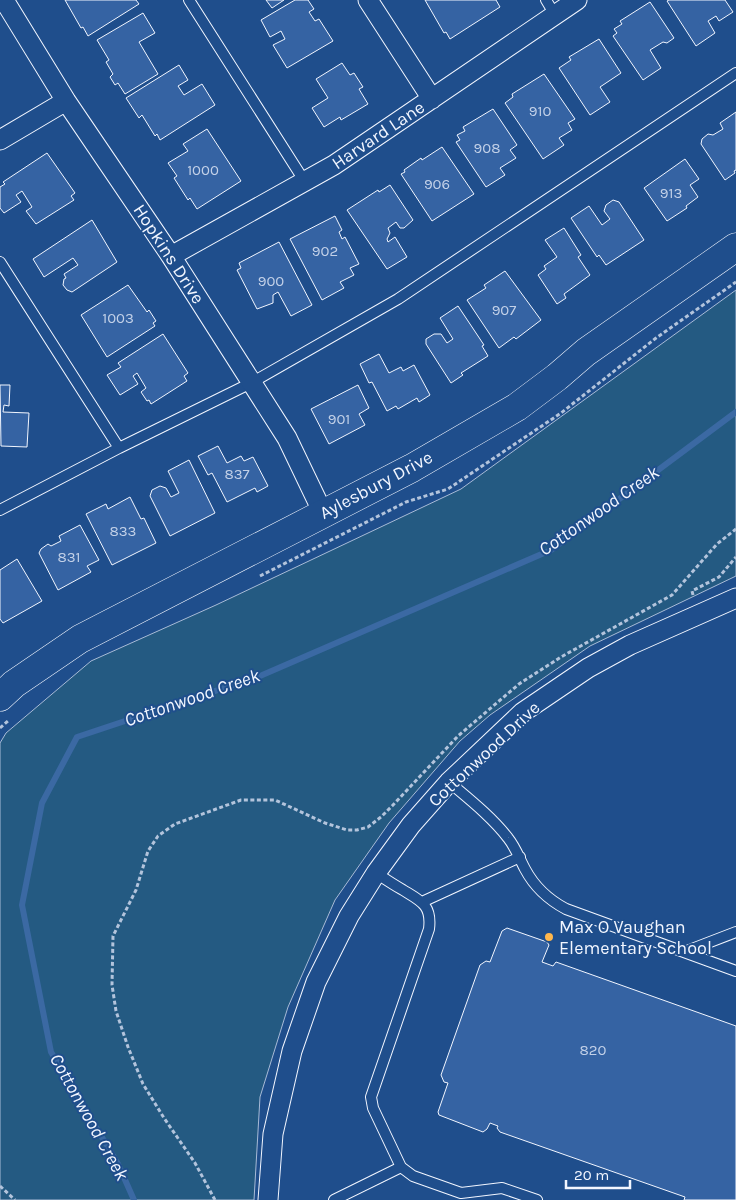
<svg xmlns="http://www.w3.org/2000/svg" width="736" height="1200" font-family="Karla,sans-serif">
<rect width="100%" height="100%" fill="#1f4e8c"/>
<path fill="#245a82" stroke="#a8bbd7" d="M 736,290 L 736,576 L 590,646 L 490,715 L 460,741 L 389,823 L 335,900 L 288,1007 L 260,1097 L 254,1200 L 0,1200 L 0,743 L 6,733 L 91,661 L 216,605 L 461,489 Z"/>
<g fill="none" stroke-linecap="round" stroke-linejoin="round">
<path stroke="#3b69a3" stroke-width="6" d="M 134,1200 L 118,1164 L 51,1052 L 22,905 L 42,803 L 77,737 L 260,676 L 551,550 L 736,412"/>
</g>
<path fill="#3563a3" stroke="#f2f6ff" d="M 65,0 L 136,0 L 139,4 L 88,36 L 83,27 L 81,28 Z
M 266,0 L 284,0 L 272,8 Z
M 295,0 L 308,0 L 314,9 L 309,12 L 315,21 L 319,19 L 333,41 L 287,68 L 273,45 L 285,39 L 281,31 L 270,37 L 261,20 Z
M 425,0 L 496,0 L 500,7 L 450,39 L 446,32 L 444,33 Z
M 669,0 L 725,0 L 733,12 L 719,21 L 716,16 L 708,21 L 715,33 L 696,46 L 667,1 Z
M 650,2 L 674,38 L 667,43 L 663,42 L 650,50 L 661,68 L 643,80 L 613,36 L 617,33 L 614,29 L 622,24 L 620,21 Z
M 143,13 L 155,33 L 139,42 L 158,74 L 125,94 L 118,83 L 115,85 L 110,77 L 113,74 L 106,62 L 109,60 L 97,40 Z
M 599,39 L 621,73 L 600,87 L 610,102 L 590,115 L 559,68 L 571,60 L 569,57 Z
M 342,63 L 350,75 L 354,73 L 363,87 L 359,89 L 368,104 L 341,120 L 340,117 L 324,127 L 312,108 L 328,98 L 316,79 Z
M 179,65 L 188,80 L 178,86 L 184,95 L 202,84 L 215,105 L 160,140 L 157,134 L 155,136 L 142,115 L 139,118 L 126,98 Z
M 544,74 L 575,119 L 568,123 L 572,130 L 559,138 L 564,145 L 543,159 L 505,103 L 513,97 L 512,94 Z
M 493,109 L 517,145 L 510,150 L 516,158 L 500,168 L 505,175 L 486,187 L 456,142 L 460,140 L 457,135 L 465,131 L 463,127 Z
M 736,112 L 736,170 L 734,171 L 735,173 L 725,180 L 701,144 L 702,139 L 708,134 L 713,135 L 723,129 L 720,123 Z
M 207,129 L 241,181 L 197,209 L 190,198 L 188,200 L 174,178 L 177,176 L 168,163 L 188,151 L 183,144 Z
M 442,147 L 474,194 L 432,221 L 401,174 L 405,172 L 404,170 L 421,158 L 422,160 Z
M 47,153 L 75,193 L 71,196 L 74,200 L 36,224 L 26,211 L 32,207 L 22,191 L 16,195 L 21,202 L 4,213 L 0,208 L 0,187 L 5,184 L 3,182 Z
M 685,159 L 699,179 L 690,185 L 698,197 L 686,206 L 687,208 L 667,221 L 644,188 Z
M 390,185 L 413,220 L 404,228 L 400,228 L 396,222 L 388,228 L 390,233 L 387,239 L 388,242 L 395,237 L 407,257 L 387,269 L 347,210 L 378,190 L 379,192 Z
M 613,200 L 619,202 L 644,240 L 606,265 L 599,255 L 597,257 L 571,218 L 589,206 L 602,225 L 610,219 L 604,211 L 606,205 Z
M 335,216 L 342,230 L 339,232 L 342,239 L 345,237 L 359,264 L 350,268 L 354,275 L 340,282 L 344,288 L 322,300 L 290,239 Z
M 92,220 L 117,262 L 72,292 L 67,290 L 63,285 L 64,279 L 66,278 L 64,274 L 78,265 L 73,258 L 44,277 L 33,259 Z
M 564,228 L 581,255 L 578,257 L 590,275 L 564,294 L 566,298 L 557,304 L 538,275 L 546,269 L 544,266 L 557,257 L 545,240 Z
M 279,242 L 312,305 L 291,316 L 278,292 L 273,295 L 273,303 L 257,309 L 237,270 L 241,268 L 239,263 Z
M 505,271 L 541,320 L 516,339 L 514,337 L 499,348 L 467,300 L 486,288 L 484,285 Z
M 128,285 L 147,312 L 149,310 L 156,321 L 153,323 L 155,326 L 107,357 L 81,315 Z
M 458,306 L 484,345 L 482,346 L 488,356 L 461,373 L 463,375 L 451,383 L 426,344 L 426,339 L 434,334 L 441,334 L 447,343 L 453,339 L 440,318 Z
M 163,334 L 188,373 L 184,376 L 187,381 L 151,404 L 149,400 L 147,401 L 141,392 L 146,388 L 137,373 L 133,376 L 138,384 L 120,395 L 107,375 L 121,367 L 118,363 Z
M 379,354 L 389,373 L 401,367 L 403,371 L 414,365 L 430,395 L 419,402 L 417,398 L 398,409 L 396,406 L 387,411 L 372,382 L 369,383 L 360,364 Z
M 0,385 L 10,385 L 9,406 L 4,405 L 3,412 L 29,413 L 27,447 L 1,446 Z
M 358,385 L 369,408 L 359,414 L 365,425 L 329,444 L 311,409 Z
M 218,446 L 227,463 L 241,456 L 244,461 L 253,457 L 268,486 L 257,492 L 255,488 L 227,502 L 212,473 L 208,475 L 198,456 Z
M 189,460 L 215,513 L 170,536 L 150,496 L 152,490 L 160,486 L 166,488 L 171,497 L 179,493 L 168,471 Z
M 130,497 L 141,519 L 144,518 L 156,543 L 112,565 L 86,514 L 106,504 L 108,509 Z
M 80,525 L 99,560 L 87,566 L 91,572 L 58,590 L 39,553 L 41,549 L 48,544 L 51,546 L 61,541 L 59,536 Z
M 17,559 L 42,601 L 3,623 L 0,619 L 0,570 Z
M 507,928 L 547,942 L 549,945 L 542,962 L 553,966 L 556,962 L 736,1026 L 736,1200 L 684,1200 L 685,1197 L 500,1132 L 497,1128 L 498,1126 L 490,1123 L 487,1129 L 483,1132 L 439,1115 L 438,1112 L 448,1083 L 444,1082 L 441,1075 L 480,965 L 486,961 L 490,962 L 502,931 Z"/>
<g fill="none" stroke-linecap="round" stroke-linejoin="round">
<defs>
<path id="lane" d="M 189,0 L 305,182
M 546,0 L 555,15
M 0,262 L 119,448
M 0,510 L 119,448 L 251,383 L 398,299 L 736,73
M 449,782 C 469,799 492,817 508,838 C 516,848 519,858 525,869 C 534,886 549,900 566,909 L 736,971
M 376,873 C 385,879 394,885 403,890 C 421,901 432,905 429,929 L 371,1097 L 373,1108 L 401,1167 L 413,1176 L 461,1193 L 502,1188 L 537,1200
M 422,902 L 520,857
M 684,952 L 736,932
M 334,1200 L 401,1167"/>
<path id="street" d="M 4,0 L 66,101 L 171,256 L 287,438 L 323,513
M 368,0 L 432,99
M 0,140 L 66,101
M 171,256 L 334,165 L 577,0
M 268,1200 L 273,1134 L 292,1051 L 316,982 L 349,916 L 376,873 L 411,825 L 449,782 L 523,712 L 588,668 L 630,645 L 736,598"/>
<path id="secondary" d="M 0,697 L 14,684 L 80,639 L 412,468 L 517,407 L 557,377 L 586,352 L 736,247"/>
</defs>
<use href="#lane" stroke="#f2f6ff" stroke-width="12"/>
<use href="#street" stroke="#f2f6ff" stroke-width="21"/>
<use href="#secondary" stroke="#f2f6ff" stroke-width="29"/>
<path stroke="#b3c4dc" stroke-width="3" stroke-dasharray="4 2.5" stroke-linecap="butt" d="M 260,576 L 406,502 L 448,489 L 561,413 L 656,338 L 736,282
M 693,595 L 692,591 L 719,577 L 736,557
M 0,728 L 9,720
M 0,1186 L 15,1200
M 215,1200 L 195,1163 L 164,1118 L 143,1084 L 128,1047 L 116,1011 L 112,985 L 113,936 L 136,890 L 148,851 L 158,836 L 175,824 L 241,800 L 275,800 L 325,823 L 347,830 L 357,830 L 368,827 L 381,817 L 393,805 L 458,736 L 519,684 L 561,657 L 672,595 L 717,544 L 736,529"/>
<use href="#lane" stroke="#1f4e8c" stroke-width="10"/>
<use href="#street" stroke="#1f4e8c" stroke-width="19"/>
<use href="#secondary" stroke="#1f4e8c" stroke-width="28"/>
</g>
<circle fill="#ffb74d" stroke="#1f4e8c" stroke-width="2" cx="549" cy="937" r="5"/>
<g text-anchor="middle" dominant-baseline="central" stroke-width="4" stroke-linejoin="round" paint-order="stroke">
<g font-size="15" fill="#c3d1e8">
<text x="540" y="111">910</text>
<text x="487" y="148">908</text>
<text x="203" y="170">1000</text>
<text x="437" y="184">906</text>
<text x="671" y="193">913</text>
<text x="325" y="251">902</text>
<text x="271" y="281">900</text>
<text x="504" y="310">907</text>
<text x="118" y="318">1003</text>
<text x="339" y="419">901</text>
<text x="237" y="474">837</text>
<text x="123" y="531">833</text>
<text x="69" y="557">831</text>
<text x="593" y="1050">820</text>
</g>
<g font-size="18" fill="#f2f6ff" stroke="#1f4e8c">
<text transform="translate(378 135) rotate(-34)">Harvard Lane</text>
<text transform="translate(169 254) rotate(57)">Hopkins Drive</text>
<text transform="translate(376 485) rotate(-28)">Aylesbury Drive</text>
<text transform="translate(484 754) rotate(-43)">Cottonwood Drive</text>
</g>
<g font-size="18" fill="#f2f6ff" stroke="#1f4e8c" text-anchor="start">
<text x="559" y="927">Max O Vaughan<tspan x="559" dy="21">Elementary School</tspan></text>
</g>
<g font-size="19" font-style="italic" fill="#f2f6ff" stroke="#1f4e8c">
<text transform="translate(599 511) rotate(-35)">Cottonwood Creek</text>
<text transform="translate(192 698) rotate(-19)">Cottonwood Creek</text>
<text transform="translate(89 1117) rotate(61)">Cottonwood Creek</text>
</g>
</g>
<path d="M566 1180v8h64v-8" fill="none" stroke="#f2f6ff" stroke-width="2.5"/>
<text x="574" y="1180" font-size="15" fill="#f2f6ff" stroke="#1f4e8c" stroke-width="4" paint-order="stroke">20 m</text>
</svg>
